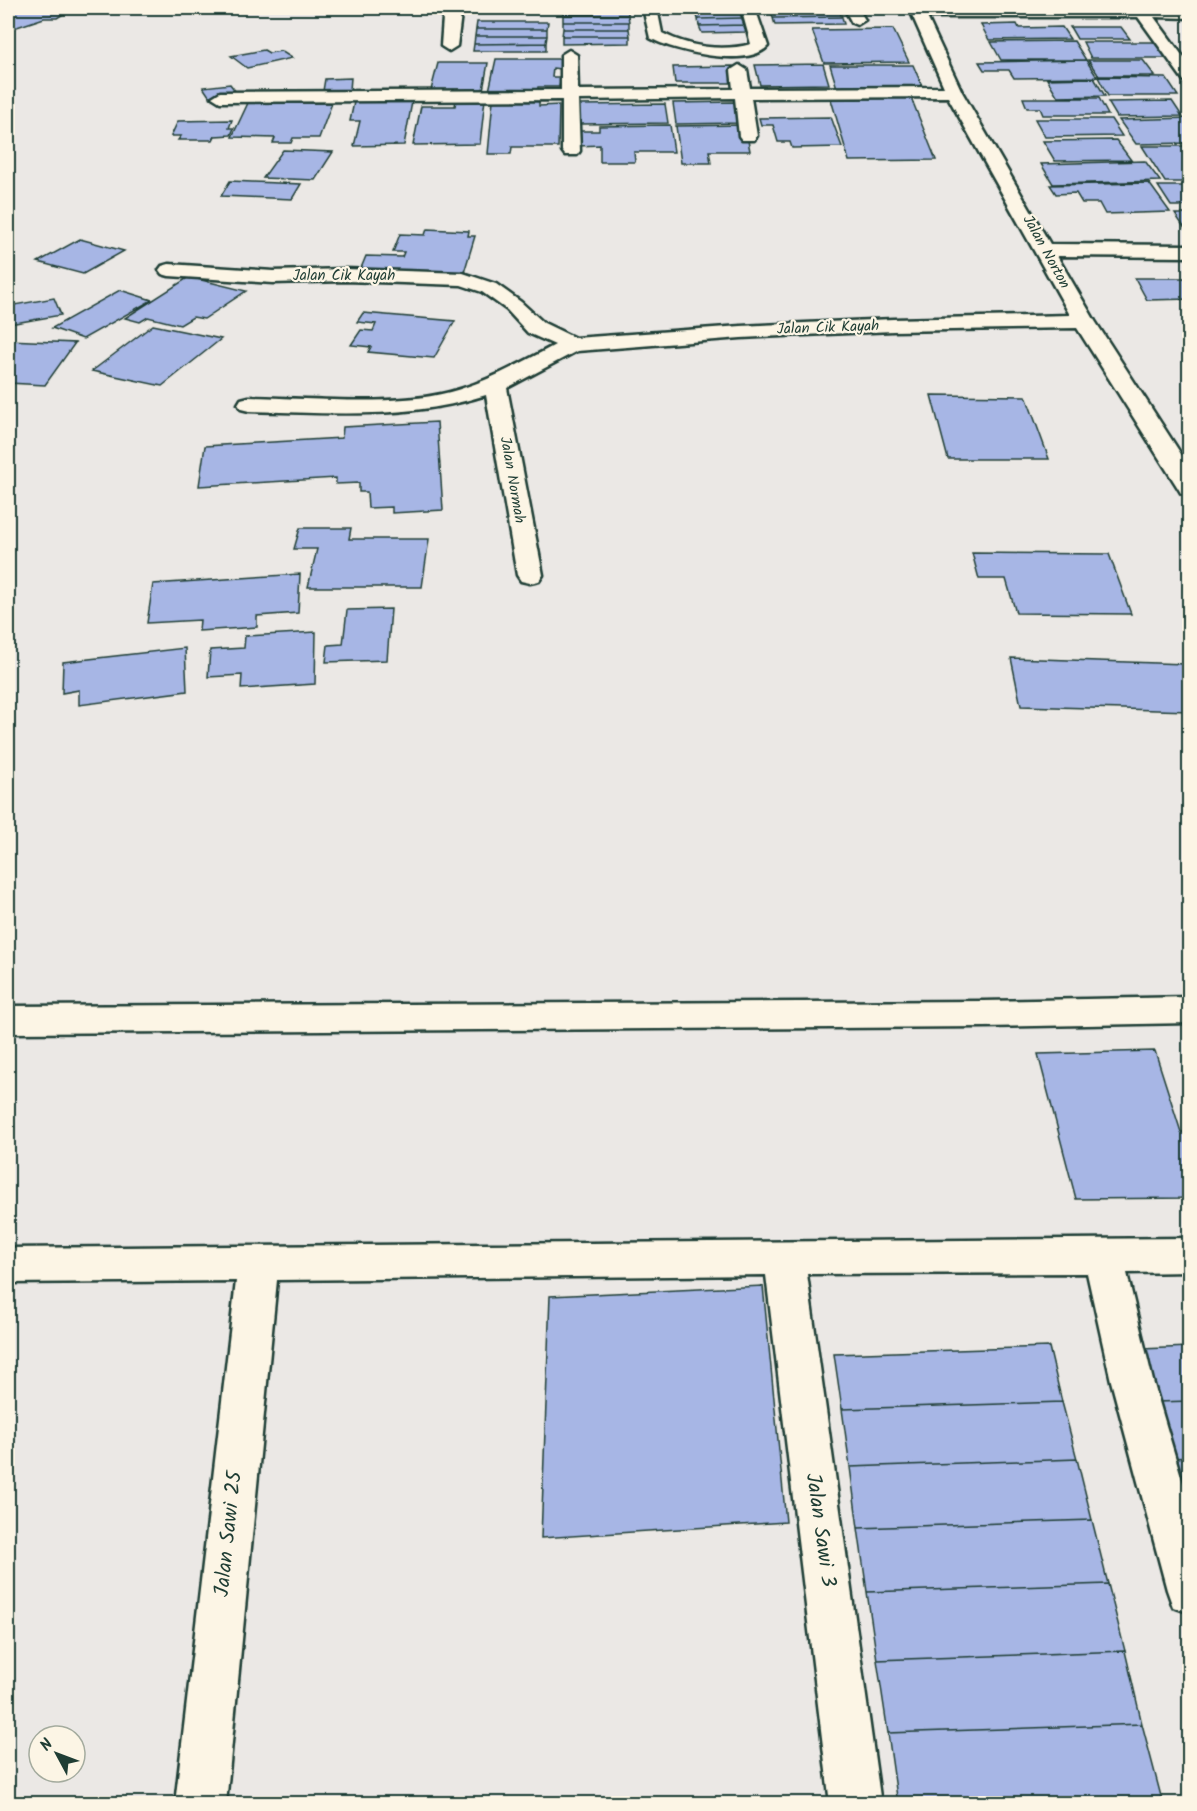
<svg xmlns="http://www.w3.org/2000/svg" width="1197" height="1811" font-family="Kalam,sans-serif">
<rect width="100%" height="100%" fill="#ebe8e5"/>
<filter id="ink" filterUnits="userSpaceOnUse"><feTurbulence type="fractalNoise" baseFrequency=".0167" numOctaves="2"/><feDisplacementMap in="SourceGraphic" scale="12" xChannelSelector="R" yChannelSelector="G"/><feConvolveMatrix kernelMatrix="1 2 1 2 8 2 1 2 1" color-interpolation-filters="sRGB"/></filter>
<g filter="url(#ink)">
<path fill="#a7b6e5" stroke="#1f3d34" stroke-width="1.5" d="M 8,8 L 73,8 L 57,18 L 44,18 L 8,30 Z
M 628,8 L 628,15 L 563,15 L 563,9 Z
M 695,8 L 738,8 L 739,12 L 696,12 Z
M 770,8 L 838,8 L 839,11 L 771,11 Z
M 771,11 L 839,11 L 842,17 L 773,18 Z
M 696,12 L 739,12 L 742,18 L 698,19 Z
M 563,15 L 628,15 L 629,22 L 563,22 Z
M 842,17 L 844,24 L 775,25 L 773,18 Z
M 742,18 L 744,25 L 699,26 L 698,19 Z
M 477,22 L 548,22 L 547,29 L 476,29 Z
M 563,22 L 629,22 L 629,29 L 563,29 Z
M 1017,24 L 1019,28 L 1062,27 L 1070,39 L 989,40 L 981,25 Z
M 744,25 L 746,32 L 702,33 L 699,26 Z
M 1070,27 L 1121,27 L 1130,39 L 1077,39 Z
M 476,29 L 547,29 L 547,36 L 475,36 Z
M 563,29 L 629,29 L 630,36 L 562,36 Z
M 893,29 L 909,62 L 824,63 L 812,30 Z
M 475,36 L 547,36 L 546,43 L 474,44 Z
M 562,36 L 630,36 L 630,43 L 562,44 Z
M 1074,41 L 1086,60 L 1001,60 L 991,42 Z
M 1083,42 L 1162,42 L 1172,58 L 1091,58 Z
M 546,43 L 546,51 L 473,51 L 474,44 Z
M 264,50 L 269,53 L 281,51 L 292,58 L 247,68 L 231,56 Z
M 496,59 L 562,59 L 561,69 L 553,68 L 552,77 L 561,77 L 559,87 L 538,87 L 537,92 L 489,91 Z
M 1086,60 L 1097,77 L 1014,78 L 1009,70 L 984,70 L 979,62 Z
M 1088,60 L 1143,60 L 1155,76 L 1099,76 Z
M 438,63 L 488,63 L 483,90 L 431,90 Z
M 823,64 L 829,84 L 760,85 L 755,65 Z
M 830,65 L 913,65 L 923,88 L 837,88 Z
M 733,66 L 736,83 L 675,83 L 673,67 Z
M 1098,77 L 1166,78 L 1178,96 L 1108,96 Z
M 351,78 L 350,90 L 323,91 L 325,79 Z
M 1094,78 L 1105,96 L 1058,97 L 1047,79 Z
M 230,84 L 236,92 L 209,96 L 203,87 Z
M 910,95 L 936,160 L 849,161 L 830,96 Z
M 1023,98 L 1099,98 L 1108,115 L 1043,115 L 1040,108 L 1027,108 Z
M 485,99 L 480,144 L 413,145 L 421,106 L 455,106 L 456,100 Z
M 493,100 L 539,100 L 539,106 L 559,105 L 558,147 L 512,147 L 511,154 L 488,154 Z
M 1172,101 L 1182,116 L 1117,117 L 1108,102 Z
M 354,102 L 412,102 L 404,145 L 354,146 L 360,121 L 350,121 Z
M 736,102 L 741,123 L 676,124 L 673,103 Z
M 248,103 L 332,103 L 319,138 L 293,138 L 291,143 L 273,143 L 275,138 L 232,137 Z
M 665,104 L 668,123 L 580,124 L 579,105 Z
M 831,117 L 842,147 L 792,148 L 790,142 L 778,142 L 773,125 L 761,125 L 759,118 Z
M 1190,118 L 1190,143 L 1136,144 L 1119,120 Z
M 1035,119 L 1111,119 L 1122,136 L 1045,137 Z
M 232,120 L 229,128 L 234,128 L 231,135 L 215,136 L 213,140 L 178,140 L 181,136 L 171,136 L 178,121 Z
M 670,125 L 674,152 L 634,152 L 635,162 L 600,162 L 600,145 L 579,146 L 579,131 L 599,131 L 599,126 Z
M 745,125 L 750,151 L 709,151 L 711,163 L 681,163 L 676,126 Z
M 1116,140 L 1131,160 L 1055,161 L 1043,141 Z
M 1142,146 L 1190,146 L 1190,182 L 1165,182 Z
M 283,150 L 333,152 L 315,180 L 263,178 Z
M 1145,161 L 1160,181 L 1053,184 L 1041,164 Z
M 230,181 L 301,184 L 292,199 L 221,196 Z
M 1149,183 L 1170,212 L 1105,214 L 1099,203 L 1082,203 L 1076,193 L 1056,194 L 1050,185 Z
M 1158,186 L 1190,186 L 1190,206 L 1171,206 Z
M 1175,214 L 1190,214 L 1190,236 Z
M 427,229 L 469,231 L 468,236 L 475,236 L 463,276 L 359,273 L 366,256 L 402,257 L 404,252 L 393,252 L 400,234 L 425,235 Z
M 80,239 L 124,251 L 83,274 L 38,262 Z
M 189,277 L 246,291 L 204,319 L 193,317 L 180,325 L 148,317 L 140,322 L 125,318 Z
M 1135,278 L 1190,278 L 1190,299 L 1147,300 Z
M 120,290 L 152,300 L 83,339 L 52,328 Z
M 54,298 L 61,315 L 9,324 L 8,306 Z
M 363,313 L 455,321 L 434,358 L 368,352 L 371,347 L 351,345 L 361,330 L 373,331 L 376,324 L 357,322 Z
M 153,325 L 221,339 L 162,386 L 92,371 Z
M 8,340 L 75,343 L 45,385 L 8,383 Z
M 931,395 L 1026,396 L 1049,459 L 948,459 Z
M 437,422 L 443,510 L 392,513 L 392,507 L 368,508 L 367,492 L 359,492 L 359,483 L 336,484 L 336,478 L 199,486 L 205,446 L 342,438 L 343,427 Z
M 300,528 L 351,528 L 349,539 L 429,539 L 422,587 L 308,587 L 317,549 L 294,549 Z
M 972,553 L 1109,554 L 1131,614 L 1016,613 L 1006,579 L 979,579 Z
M 300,574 L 298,613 L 257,616 L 257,627 L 199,631 L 200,620 L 147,623 L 153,584 Z
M 391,609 L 387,660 L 326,662 L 328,645 L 343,644 L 347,610 Z
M 316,632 L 315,684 L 241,689 L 242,675 L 208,677 L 210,650 L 244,648 L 245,636 Z
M 185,648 L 187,691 L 79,705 L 79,690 L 62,693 L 63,662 Z
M 1011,658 L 1185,664 L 1190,679 L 1190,711 L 1021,706 Z
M 1155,1051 L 1181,1132 L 1190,1132 L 1190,1198 L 1076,1199 L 1038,1054 Z
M 763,1286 L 786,1522 L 541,1538 L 550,1296 Z
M 1049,1347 L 1062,1402 L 842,1409 L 834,1354 Z
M 1190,1347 L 1190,1401 L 1157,1402 L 1141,1349 Z
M 1190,1401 L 1190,1457 L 1173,1458 L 1157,1402 Z
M 1062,1402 L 1077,1459 L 850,1467 L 842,1409 Z
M 1190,1457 L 1190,1514 L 1173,1458 Z
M 1077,1459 L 1092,1520 L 858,1528 L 850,1467 Z
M 1092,1520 L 1108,1584 L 867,1592 L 858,1528 Z
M 1108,1584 L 1125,1651 L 877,1660 L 867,1592 Z
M 1125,1651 L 1142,1724 L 888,1733 L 877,1660 Z
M 1142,1724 L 1162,1800 L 1062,1804 L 898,1804 L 888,1733 Z
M 1162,1800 L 1163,1804 L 1062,1804 Z"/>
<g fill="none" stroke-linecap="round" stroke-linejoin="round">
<defs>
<path id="minor" d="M 450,8 L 476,8 L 474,11 L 461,14 L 457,46 L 449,51 L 441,46 L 443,18 Z
M 643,8 L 657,8 L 662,33 C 688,47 722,52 751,44 L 741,8 L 755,8 L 768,46 C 748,69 673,51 650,38 Z
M 844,8 L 858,8 L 865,20 L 857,25 L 852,23 Z
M 909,8 L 1190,8 L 1190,18 L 1154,17 L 1190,66 L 1190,83 L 1184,81 L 1138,17 L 927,17 L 962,92 L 1050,244 L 1190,245 L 1190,257 L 1057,256 L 1095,321 L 1190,468 L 1190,495 L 1181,493 L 1178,488 L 1077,328 L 893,331 L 741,338 L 577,351 L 507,388 L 543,575 L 539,581 L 530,583 L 521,581 L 517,575 L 486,395 C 409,420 329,413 249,411 L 241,409 L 238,404 L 241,399 L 249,397 C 309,398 393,407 450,392 C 488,382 521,363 555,345 L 528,333 L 507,310 L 482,292 L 461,285 L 345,281 L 273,283 L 169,276 L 162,274 L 159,270 L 162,266 L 169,264 L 273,271 L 345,269 L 463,273 L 496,284 L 521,302 L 544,323 L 575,338 L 741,326 L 893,319 L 1070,315 L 948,97 L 751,98 L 757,136 L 754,140 L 742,140 L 739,136 L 735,98 L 578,100 L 580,151 L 577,155 L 565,155 L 562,151 L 562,100 L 220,102 L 212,97 L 220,92 L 561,90 L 561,55 L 569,50 L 577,55 L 578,90 L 733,89 L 731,70 L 739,65 L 747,70 L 750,88 L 944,87 Z
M 1190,997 L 1190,1023 L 984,1027 L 8,1033 L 8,1006 L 984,1001 Z
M 1190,1238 L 1190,1272 L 1127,1273 L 1153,1381 L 1190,1507 L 1190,1613 L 1173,1607 L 1167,1590 L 1111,1381 L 1087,1273 L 807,1274 L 881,1804 L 830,1804 L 766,1275 L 277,1280 L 226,1804 L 175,1804 L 236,1281 L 8,1283 L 8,1248 Z"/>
</defs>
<use href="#minor" stroke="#1f3d34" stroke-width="5"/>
<use href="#minor" fill="#fcf5e5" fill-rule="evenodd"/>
</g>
</g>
<g text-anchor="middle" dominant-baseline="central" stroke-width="4.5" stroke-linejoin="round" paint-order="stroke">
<g font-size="15" fill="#1f3d34" stroke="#fcf5e5">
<text transform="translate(1046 252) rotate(61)">Jalan Norton</text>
<text x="344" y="276">Jalan Cik Kayah</text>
<text transform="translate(828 328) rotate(-2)">Jalan Cik Kayah</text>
<text transform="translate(512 480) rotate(80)">Jalan Normah</text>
</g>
<g font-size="21" fill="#1f3d34" stroke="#fcf5e5">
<text transform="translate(820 1530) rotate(82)">Jalan Sawi 3</text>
<text transform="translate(229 1534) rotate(-84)">Jalan Sawi 25</text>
</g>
</g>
<rect width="1197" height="1811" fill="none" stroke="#fcf5e5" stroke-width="30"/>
<rect x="15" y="15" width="1167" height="1781" fill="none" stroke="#1f3d34" stroke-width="2" filter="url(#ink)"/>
<g transform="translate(57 1754) rotate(311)"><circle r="28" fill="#fcf5e5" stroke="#a4ab9e" stroke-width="1.5"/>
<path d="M0-4.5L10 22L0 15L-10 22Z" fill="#1f3d34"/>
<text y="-9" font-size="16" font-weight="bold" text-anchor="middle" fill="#1f3d34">N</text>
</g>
</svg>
